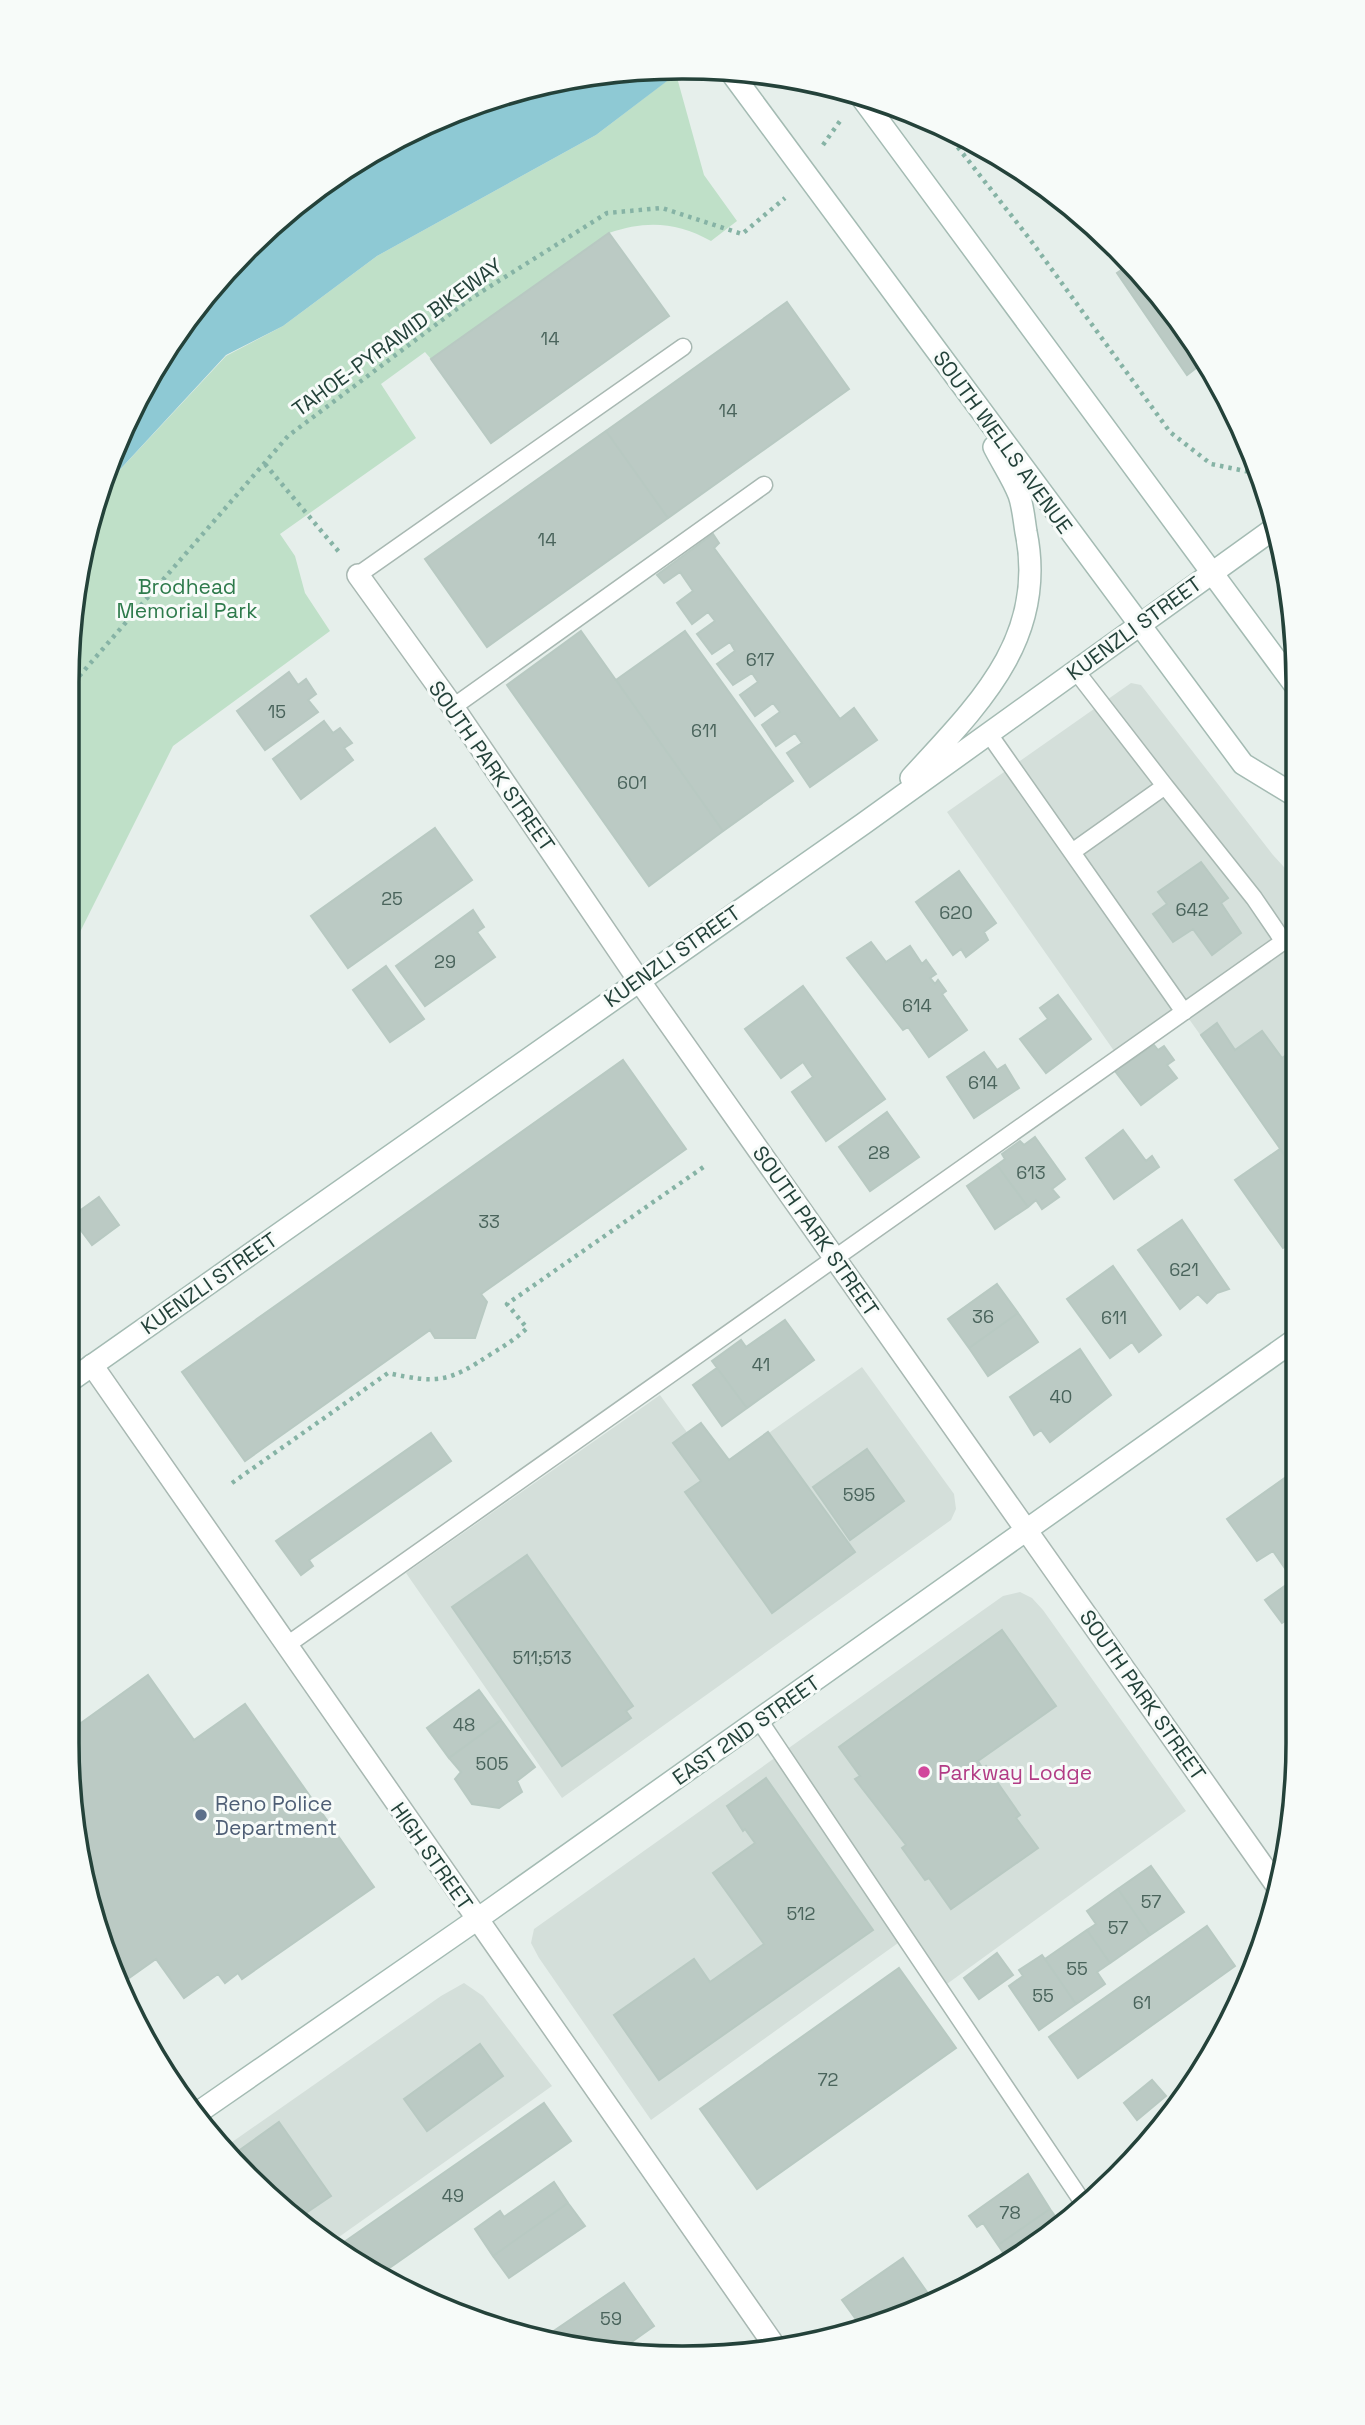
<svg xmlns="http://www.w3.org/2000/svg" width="1365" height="2425" font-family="'Space Grotesk',sans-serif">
<rect width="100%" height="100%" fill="#e6efeb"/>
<path fill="#d4dfda" d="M 1131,683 L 1141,685 L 1273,855 L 1294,878 L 1295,1168 L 1184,1012 L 1119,1058 L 947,812 Z
M 862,1367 L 954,1494 L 956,1509 L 951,1520 L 562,1798 L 406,1573 L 660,1395 L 715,1471 Z
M 1020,1592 L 1032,1598 L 1043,1610 L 1186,1811 L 940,1989 L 905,1938 L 651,2120 L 539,1958 L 531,1943 L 534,1929 L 1003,1596 Z
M 464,1983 L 483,1996 L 552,2086 L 329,2244 L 225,2147 L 441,1996 Z"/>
<path fill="#bfe0c8" d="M 676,74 L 704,175 L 737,221 L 711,241 C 677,222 646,220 609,233 L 431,359 L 425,352 L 381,384 L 416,438 L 280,534 L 295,556 L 305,593 L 330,631 L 173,746 L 67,958 L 68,643 L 88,523 L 101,490 L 226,356 L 283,326 L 377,256 L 596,135 Z"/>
<path fill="#8ec9d4" d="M 643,68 L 683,69 L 596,135 L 377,256 L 283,326 L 226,355 L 101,490 L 149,374 L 220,276 L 308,194 L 410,130 L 523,87 Z"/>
<path fill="#bbcac4" stroke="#b8c9c2" stroke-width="2" d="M 609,233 L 669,316 L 491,443 L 431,359 Z
M 1131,263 L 1195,341 L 1210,371 L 1200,365 L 1187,375 L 1117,273 Z
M 787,302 L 849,389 L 668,518 L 606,431 Z
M 606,431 L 668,518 L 487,647 L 425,559 Z
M 713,534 L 719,543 L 714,548 L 840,719 L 854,708 L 877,740 L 810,787 L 787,753 L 802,743 L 795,733 L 776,746 L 762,725 L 780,712 L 773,703 L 755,716 L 740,695 L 758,682 L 752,673 L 733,685 L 717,664 L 735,651 L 730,642 L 712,654 L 697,634 L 715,621 L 708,612 L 692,624 L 677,603 L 693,591 L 680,572 L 664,583 L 657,575 Z
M 581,631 L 723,831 L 649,886 L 507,685 Z
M 685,631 L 793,781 L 723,831 L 616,680 Z
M 289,672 L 298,685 L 306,679 L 316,694 L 308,700 L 318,712 L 265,750 L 237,711 Z
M 324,721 L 333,733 L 340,728 L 352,743 L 344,748 L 353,760 L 301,799 L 273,759 Z
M 435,828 L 472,880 L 348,968 L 311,916 Z
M 1201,862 L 1228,898 L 1221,903 L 1241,933 L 1212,955 L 1193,929 L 1173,942 L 1153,914 L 1167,904 L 1158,892 Z
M 959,871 L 996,923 L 984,932 L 988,940 L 966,957 L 961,949 L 953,955 L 916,902 Z
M 473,910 L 484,927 L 477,932 L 495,957 L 425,1006 L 396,966 Z
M 871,942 L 886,962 L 910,946 L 922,964 L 926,960 L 936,974 L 930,978 L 935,984 L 938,980 L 946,991 L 942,994 L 967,1030 L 929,1057 L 908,1027 L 903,1030 L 847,958 Z
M 386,966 L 424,1019 L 390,1042 L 353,990 Z
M 803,986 L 885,1099 L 826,1141 L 792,1092 L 813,1077 L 803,1062 L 781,1078 L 745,1029 Z
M 1058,995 L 1091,1039 L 1046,1073 L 1020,1039 L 1048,1019 L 1040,1008 Z
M 1217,1023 L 1235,1050 L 1262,1031 L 1282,1058 L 1295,1049 L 1295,1170 L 1201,1035 Z
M 1154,1045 L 1158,1050 L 1164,1046 L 1174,1060 L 1167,1065 L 1177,1078 L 1141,1105 L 1115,1071 Z
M 984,1052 L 997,1070 L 1005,1065 L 1019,1088 L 974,1118 L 947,1077 Z
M 623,1060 L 686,1149 L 481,1294 L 487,1302 L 475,1338 L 435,1338 L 430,1330 L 245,1461 L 182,1372 Z
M 887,1112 L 919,1157 L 870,1191 L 839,1147 Z
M 1123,1130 L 1146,1161 L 1152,1156 L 1159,1167 L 1114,1199 L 1086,1158 Z
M 1035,1137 L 1065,1179 L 1052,1189 L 1059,1197 L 1042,1209 L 1036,1200 L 1028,1207 L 997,1165 L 1005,1159 L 1002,1154 L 1020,1141 L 1024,1145 Z
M 1280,1149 L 1295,1170 L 1295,1241 L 1283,1248 L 1235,1180 Z
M 997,1165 L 1028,1207 L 995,1229 L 967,1186 Z
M 99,1197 L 119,1225 L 92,1245 L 71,1217 Z
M 1182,1220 L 1229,1289 L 1217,1293 L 1207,1303 L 1198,1294 L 1180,1309 L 1138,1250 Z
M 1113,1266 L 1161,1335 L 1139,1352 L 1132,1342 L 1110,1358 L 1067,1299 Z
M 997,1284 L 1018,1313 L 969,1348 L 948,1319 Z
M 1018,1313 L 1038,1342 L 988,1376 L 969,1348 Z
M 785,1320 L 814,1360 L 747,1408 L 712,1361 L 741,1340 L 746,1347 Z
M 1080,1349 L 1111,1395 L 1050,1442 L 1041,1430 L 1034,1435 L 1010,1397 Z
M 717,1368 L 747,1408 L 722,1426 L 693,1385 Z
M 701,1423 L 729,1460 L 768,1432 L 855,1552 L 772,1613 L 685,1492 L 701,1481 L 673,1443 Z
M 431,1433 L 451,1461 L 309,1560 L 313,1566 L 301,1575 L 276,1541 Z
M 867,1449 L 904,1501 L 850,1540 L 813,1487 Z
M 1296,1470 L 1297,1613 L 1282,1623 L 1265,1600 L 1293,1580 L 1273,1551 L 1257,1561 L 1227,1519 Z
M 527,1555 L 633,1706 L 626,1711 L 631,1718 L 562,1766 L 452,1607 Z
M 1002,1630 L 1056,1706 L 978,1761 L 983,1769 L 986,1766 L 1020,1815 L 1016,1818 L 1038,1848 L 951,1909 L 929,1878 L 925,1880 L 902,1848 L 906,1845 L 855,1779 L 860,1776 L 839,1747 Z
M 148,1675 L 194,1740 L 245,1704 L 374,1887 L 242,1979 L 238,1973 L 225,1983 L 218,1974 L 184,1998 L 156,1959 L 122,1983 L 99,1940 L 66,1742 L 67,1733 Z
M 479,1690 L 501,1720 L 449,1758 L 427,1728 Z
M 501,1720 L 535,1767 L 517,1781 L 522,1792 L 499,1808 L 472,1804 L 455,1779 L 461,1772 L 449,1758 Z
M 766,1778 L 873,1930 L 659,2080 L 614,2015 L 694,1959 L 710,1982 L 764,1944 L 713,1873 L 755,1843 L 745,1829 L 743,1831 L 727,1806 Z
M 1151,1866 L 1184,1912 L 1150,1935 L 1118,1889 Z
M 1118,1889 L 1150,1935 L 1110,1963 L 1087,1930 L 1096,1924 L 1087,1911 Z
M 1207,1926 L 1235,1966 L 1078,2078 L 1049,2037 Z
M 1087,1930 L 1110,1963 L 1097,1972 L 1105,1984 L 1076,2004 L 1045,1959 Z
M 997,1953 L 1013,1975 L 979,1999 L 964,1978 Z
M 1042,1955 L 1076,2004 L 1039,2030 L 1009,1986 L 1023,1976 L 1019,1970 Z
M 899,1968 L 956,2048 L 757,2189 L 700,2109 Z
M 480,2044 L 503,2076 L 427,2131 L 404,2099 Z
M 1152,2080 L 1166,2096 L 1137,2120 L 1124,2103 Z
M 544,2103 L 571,2141 L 382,2273 L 334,2249 Z
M 279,2122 L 331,2196 L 300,2217 L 234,2154 Z
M 1028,2174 L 1050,2209 L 998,2245 L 983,2223 L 977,2227 L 969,2216 Z
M 554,2182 L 568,2203 L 493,2256 L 475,2229 L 500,2211 L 504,2217 Z
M 568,2203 L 585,2226 L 509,2278 L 493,2256 Z
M 1050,2209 L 1060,2223 L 1006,2257 L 998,2245 Z
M 903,2258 L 934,2302 L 918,2312 L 860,2325 L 842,2300 Z
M 624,2283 L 654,2326 L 626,2346 L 627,2348 L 542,2339 Z"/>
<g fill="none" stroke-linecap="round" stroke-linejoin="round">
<defs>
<path id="lane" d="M 358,575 L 683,347
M 1076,671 L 1165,786
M 453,707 L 764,485
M 989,734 L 1184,1012
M 1072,852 L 1165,786 L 1254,898 L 1284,942
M 287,1645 L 1294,934
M 759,1720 L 1086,2207"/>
<path id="street" d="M 358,575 L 453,707 L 638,979 L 1277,1886
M 92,1365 L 774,2345"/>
<path id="secondary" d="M 859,94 L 1294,684
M 917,324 L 1243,764 L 1294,795
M 911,778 C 977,706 1048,639 1026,532 C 1024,520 1023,506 1019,495 C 1013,479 1002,463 994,447
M 67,1383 L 863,824 L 1276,527
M 193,2116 L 476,1920 L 1296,1339"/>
</defs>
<use href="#lane" stroke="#a8b8b2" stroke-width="19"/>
<use href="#street" stroke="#a8b8b2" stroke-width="24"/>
<use href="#secondary" stroke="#a4bbb3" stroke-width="24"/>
<path stroke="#86b3a5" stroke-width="4.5" stroke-dasharray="3.5 5" stroke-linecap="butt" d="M 942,127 L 1029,238 L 1170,432 L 1211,464 L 1260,474
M 823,145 L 840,121
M 265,464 L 339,552
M 68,689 L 288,436 L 470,299 L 607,213 L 662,208 L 742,234 L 785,198
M 232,1483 L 388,1373 C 438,1384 449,1382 491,1354 C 504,1346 516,1339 527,1328 L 507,1304 L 705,1166"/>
<use href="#lane" stroke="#fff" stroke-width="16"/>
<use href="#street" stroke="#fff" stroke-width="21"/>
<use href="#secondary" stroke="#fff" stroke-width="21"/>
<defs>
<path id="secondary-bridge" d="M 730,71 L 917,324"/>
</defs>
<use href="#secondary-bridge" stroke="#a4bbb3" stroke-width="24" stroke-linecap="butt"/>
<use href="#secondary-bridge" stroke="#fff" stroke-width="21"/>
</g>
<circle fill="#d1479c" stroke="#f7fbf9" stroke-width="2.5" cx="924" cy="1772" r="7"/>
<circle fill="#5c6f8a" stroke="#f7fbf9" stroke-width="2.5" cx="201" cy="1815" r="7"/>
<g text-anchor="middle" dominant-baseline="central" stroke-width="6" stroke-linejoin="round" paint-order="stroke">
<g font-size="18" fill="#4a645c">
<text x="550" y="338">14</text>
<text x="728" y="410">14</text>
<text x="547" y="539">14</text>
<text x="760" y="659">617</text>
<text x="277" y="711">15</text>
<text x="704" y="730">611</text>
<text x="632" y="782">601</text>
<text x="392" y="898">25</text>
<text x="1192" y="909">642</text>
<text x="956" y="912">620</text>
<text x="445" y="961">29</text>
<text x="917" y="1005">614</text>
<text x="983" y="1082">614</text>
<text x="879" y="1152">28</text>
<text x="1031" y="1172">613</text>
<text x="489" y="1221">33</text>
<text x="1184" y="1269">621</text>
<text x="983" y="1316">36</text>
<text x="1114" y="1317">611</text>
<text x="761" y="1364">41</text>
<text x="1061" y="1396">40</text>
<text x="859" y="1494">595</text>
<text x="542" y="1657">511;513</text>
<text x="464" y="1724">48</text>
<text x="492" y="1763">505</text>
<text x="1151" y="1901">57</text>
<text x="801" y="1913">512</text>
<text x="1118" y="1927">57</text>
<text x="1077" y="1968">55</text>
<text x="1043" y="1995">55</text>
<text x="1142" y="2002">61</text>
<text x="828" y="2079">72</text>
<text x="453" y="2195">49</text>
<text x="1010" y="2212">78</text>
<text x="611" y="2318">59</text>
</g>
<g font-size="21" fill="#24423a" stroke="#f7fbf9">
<text transform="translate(397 337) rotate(-36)">TAHOE-PYRAMID BIKEWAY</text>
<text transform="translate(1003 442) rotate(54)">SOUTH WELLS AVENUE</text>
<text transform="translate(1134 628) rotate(-36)">KUENZLI STREET</text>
<text transform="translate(492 766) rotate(55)">SOUTH PARK STREET</text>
<text transform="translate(672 956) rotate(-35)">KUENZLI STREET</text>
<text transform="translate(816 1231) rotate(55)">SOUTH PARK STREET</text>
<text transform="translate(209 1283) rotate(-35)">KUENZLI STREET</text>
<text transform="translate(1143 1695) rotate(55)">SOUTH PARK STREET</text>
<text transform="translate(746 1730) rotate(-35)">EAST 2ND STREET</text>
<text transform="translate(432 1856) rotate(55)">HIGH STREET</text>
</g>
<g font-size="21" fill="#2d7a4b" stroke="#f7fbf9">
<text x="187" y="586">Brodhead<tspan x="187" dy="24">Memorial Park</tspan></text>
</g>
<g font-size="21" fill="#b23c85" stroke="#f7fbf9" text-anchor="start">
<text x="938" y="1772">Parkway Lodge</text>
</g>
<g font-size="21" fill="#4e5e75" stroke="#f7fbf9" text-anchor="start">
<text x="215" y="1803">Reno Police<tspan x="215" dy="24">Department</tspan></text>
</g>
</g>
<path d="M0 0H1365V2425H0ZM682 79H683A603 603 0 0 1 1286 682V1743A603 603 0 0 1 683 2346H682A603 603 0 0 1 79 1743V682A603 603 0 0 1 682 79Z" fill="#f7fbf9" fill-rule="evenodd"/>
<path fill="none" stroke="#24423a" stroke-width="3.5" d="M682 79H683A603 603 0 0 1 1286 682V1743A603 603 0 0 1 683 2346H682A603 603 0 0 1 79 1743V682A603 603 0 0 1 682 79Z"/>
</svg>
